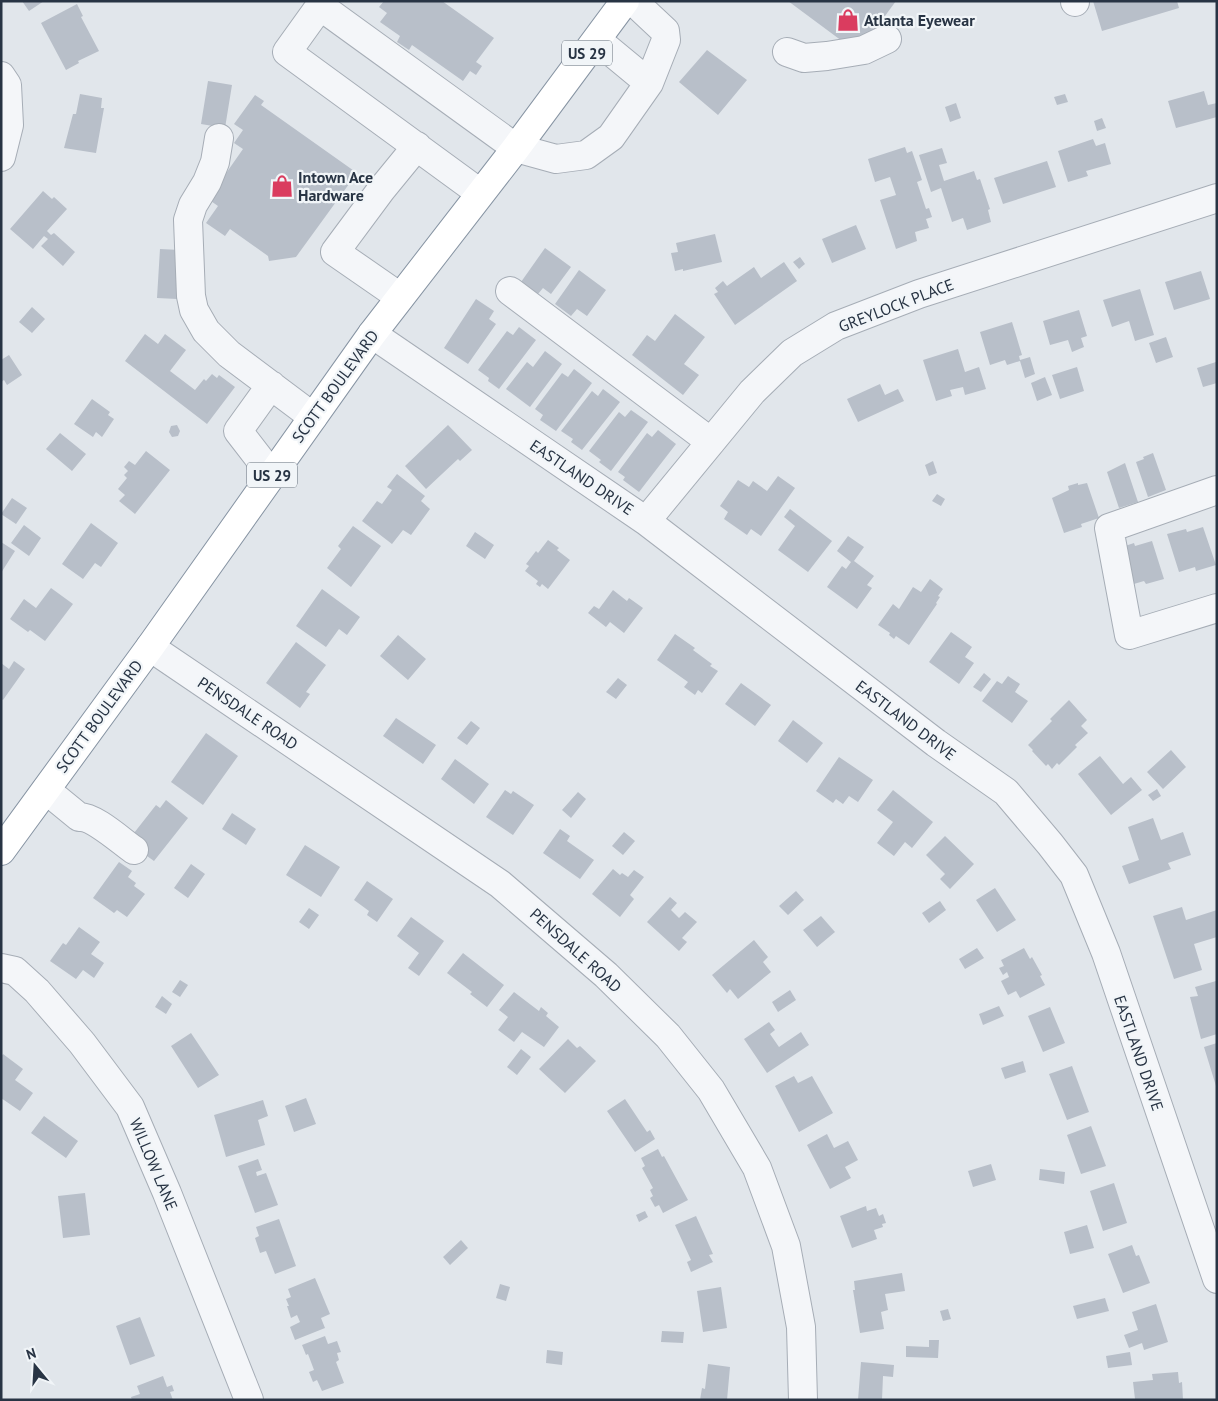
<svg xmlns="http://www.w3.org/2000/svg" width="1218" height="1401" font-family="'PT Sans',sans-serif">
<rect width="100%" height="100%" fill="#e1e6eb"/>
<path fill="#b8bfc9" d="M 22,1 L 44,1 L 29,11 Z
M 384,1 L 442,1 L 494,38 L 476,62 L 482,66 L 476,75 L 470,71 L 463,81 L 412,45 L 409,50 L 397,42 L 400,36 L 380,22 L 387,13 L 379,7 Z
M 788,1 L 896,1 L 868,39 L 846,44 Z
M 1093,1 L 1177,1 L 1179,8 L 1102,31 Z
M 77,4 L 83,16 L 81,17 L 99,51 L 78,61 L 79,63 L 66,70 L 41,23 Z
M 707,50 L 747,80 L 718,115 L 679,82 Z
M 208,81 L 232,85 L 225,128 L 201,124 Z
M 1204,91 L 1208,105 L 1217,103 L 1217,117 L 1176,128 L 1168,101 Z
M 80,94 L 102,98 L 101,108 L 104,108 L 96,153 L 64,148 L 73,114 L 76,114 Z
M 1065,94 L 1068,102 L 1057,105 L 1054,97 Z
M 255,95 L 264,101 L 261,105 L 357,173 L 296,257 L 269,261 L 268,256 L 230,229 L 225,236 L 206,223 L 218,206 L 208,199 L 243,149 L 234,143 L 243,130 L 234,124 Z
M 956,103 L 961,118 L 950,122 L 945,107 Z
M 1102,118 L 1106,128 L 1097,131 L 1094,121 Z
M 1093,139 L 1096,146 L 1105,143 L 1111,164 L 1086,171 L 1088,176 L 1068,182 L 1058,151 Z
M 905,147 L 907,153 L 912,151 L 922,180 L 917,182 L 926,209 L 929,208 L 932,217 L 926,219 L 929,228 L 915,232 L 917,241 L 896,249 L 880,200 L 896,195 L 890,177 L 875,182 L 868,159 Z
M 942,148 L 947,163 L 939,165 L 944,181 L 974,171 L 977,180 L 980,179 L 990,209 L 988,210 L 991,222 L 967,230 L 963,218 L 952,222 L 941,188 L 931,192 L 919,155 Z
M 1047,161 L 1056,187 L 1003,204 L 994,178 Z
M 43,191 L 52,199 L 54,197 L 67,209 L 47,231 L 51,235 L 54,233 L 75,252 L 63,266 L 41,246 L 48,239 L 44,236 L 33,249 L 10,229 Z
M 856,225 L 866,249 L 832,263 L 822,239 Z
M 715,234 L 722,262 L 683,271 L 683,269 L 675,271 L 671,253 L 678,252 L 676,243 Z
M 545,248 L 571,267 L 551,294 L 543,288 L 538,294 L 521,282 Z
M 160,249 L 180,250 L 177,299 L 157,298 Z
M 800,257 L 805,264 L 799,269 L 793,262 Z
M 784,262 L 797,281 L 735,325 L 714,294 L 718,292 L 715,288 L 723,281 L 727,286 L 754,267 L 761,278 Z
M 579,270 L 606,290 L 587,316 L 577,309 L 571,316 L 555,304 Z
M 1201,271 L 1210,299 L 1174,310 L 1165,282 Z
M 1140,289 L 1154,335 L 1135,341 L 1129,321 L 1112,327 L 1103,300 Z
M 476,299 L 494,311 L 489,319 L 496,324 L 468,364 L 444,348 Z
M 32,307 L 45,319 L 32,333 L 19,322 Z
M 1079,310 L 1087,336 L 1081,338 L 1084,347 L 1072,352 L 1068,340 L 1050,345 L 1043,321 Z
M 675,314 L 705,337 L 684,364 L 699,375 L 683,395 L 632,355 L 647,335 L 655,341 Z
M 1012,322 L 1022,355 L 1019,356 L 1020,360 L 1030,357 L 1035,374 L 1025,378 L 1020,361 L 1007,365 L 1005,360 L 990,365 L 980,332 Z
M 519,327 L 536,340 L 499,389 L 488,381 L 489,378 L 478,370 L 507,331 L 513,335 Z
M 145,334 L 158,344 L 165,334 L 186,350 L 170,371 L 195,390 L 204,379 L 206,381 L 212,374 L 217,378 L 219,375 L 235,387 L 207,424 L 125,361 Z
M 1166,337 L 1173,357 L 1156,363 L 1149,343 Z
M 958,349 L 965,372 L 979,367 L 986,389 L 965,395 L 963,387 L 950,390 L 952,396 L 936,401 L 923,360 Z
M 545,351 L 562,364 L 530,407 L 506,389 L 527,362 L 533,367 Z
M 9,355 L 22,375 L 7,385 L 4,380 L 1,382 L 1,360 Z
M 1216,362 L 1217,383 L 1203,387 L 1197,368 Z
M 1077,367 L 1084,391 L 1060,399 L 1052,375 Z
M 574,369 L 592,383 L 556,431 L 540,420 L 543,415 L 535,409 L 562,373 L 568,377 Z
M 1045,377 L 1052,395 L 1037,401 L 1031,383 Z
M 880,384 L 885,395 L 898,389 L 904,401 L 858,422 L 847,399 Z
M 603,389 L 620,402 L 582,450 L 571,442 L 573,439 L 561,431 L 592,391 L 598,396 Z
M 92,399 L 110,412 L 108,415 L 114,419 L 102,437 L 96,432 L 93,437 L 74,424 Z
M 631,410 L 648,422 L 611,471 L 599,462 L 601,460 L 589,451 L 619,412 L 625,417 Z
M 177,425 L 180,431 L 178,436 L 172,437 L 169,432 L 171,426 Z
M 448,425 L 472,450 L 460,461 L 458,459 L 426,489 L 405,466 Z
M 658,430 L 676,444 L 639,492 L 623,480 L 625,477 L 618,472 L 647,433 L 652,437 Z
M 60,433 L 86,454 L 72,471 L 46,449 Z
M 146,451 L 170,470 L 135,514 L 119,501 L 125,495 L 118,489 L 127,478 L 124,475 L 128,471 L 124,467 L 129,461 L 135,465 Z
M 1153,453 L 1166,490 L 1148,497 L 1136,462 L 1144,459 L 1143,457 Z
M 933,461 L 937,473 L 929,476 L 925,465 Z
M 1125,463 L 1138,502 L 1119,508 L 1107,472 Z
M 397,474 L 425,496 L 421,501 L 430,509 L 411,535 L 403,530 L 392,544 L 362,521 L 377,501 L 382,504 L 390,493 L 392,490 L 387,487 Z
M 778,476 L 795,488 L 761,536 L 751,529 L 747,535 L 724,519 L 728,512 L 720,506 L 738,480 L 749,487 L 753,481 L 767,491 Z
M 1078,483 L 1078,485 L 1087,483 L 1099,518 L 1081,524 L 1082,527 L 1064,533 L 1052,498 L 1069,490 L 1068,486 Z
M 937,494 L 945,499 L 941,506 L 932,501 Z
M 12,498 L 27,508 L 16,524 L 1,514 Z
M 790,509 L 832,541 L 808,572 L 778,550 L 795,526 L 784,517 Z
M 91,523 L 118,543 L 101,567 L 95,563 L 83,579 L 62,564 Z
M 24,525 L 41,538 L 29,556 L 11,543 Z
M 353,526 L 381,546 L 351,587 L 327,568 L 341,549 L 338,546 Z
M 1203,527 L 1216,565 L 1196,571 L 1195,567 L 1179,572 L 1167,534 L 1186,529 L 1187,532 Z
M 475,532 L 494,545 L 485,559 L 466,546 Z
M 848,536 L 864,547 L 854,561 L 874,576 L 867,585 L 872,588 L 857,609 L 827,587 L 842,566 L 846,569 L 851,562 L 837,551 Z
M 548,540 L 559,548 L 557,550 L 570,560 L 548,589 L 542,584 L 540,587 L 536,584 L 538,581 L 525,571 L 529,566 L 526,564 L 536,551 L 538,553 Z
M 1152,541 L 1164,579 L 1146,584 L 1144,581 L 1127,586 L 1116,549 L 1134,543 L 1135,546 Z
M 1,542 L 15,551 L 1,573 Z
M 930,579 L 943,589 L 938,596 L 940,597 L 936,603 L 937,604 L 909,645 L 896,636 L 894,639 L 889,635 L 890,633 L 878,625 L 893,604 L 899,609 L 913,587 L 921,592 Z
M 51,588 L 73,604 L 45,641 L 30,630 L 28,632 L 10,619 L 24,599 L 36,608 Z
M 322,589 L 360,617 L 347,635 L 339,629 L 326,647 L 296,626 Z
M 613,590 L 627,601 L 629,598 L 643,608 L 624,633 L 610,622 L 606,627 L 588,613 L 594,606 L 599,609 Z
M 951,632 L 972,647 L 965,657 L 974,663 L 959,684 L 929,662 Z
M 675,634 L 695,648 L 693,650 L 712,664 L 710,666 L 718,671 L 702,693 L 698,690 L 695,695 L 684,687 L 688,682 L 657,660 Z
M 398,635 L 426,659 L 408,680 L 380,656 Z
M 296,642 L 326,665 L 306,692 L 310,694 L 300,708 L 266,683 Z
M 14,661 L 25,669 L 3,700 L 1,699 L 1,663 L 9,669 Z
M 984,673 L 991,679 L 981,692 L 973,687 Z
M 1008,676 L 1020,684 L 1015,692 L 1028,701 L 1012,723 L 982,701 L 997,681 L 1002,684 Z
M 618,678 L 627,685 L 616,699 L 606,692 Z
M 741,683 L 771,705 L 755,726 L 725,704 Z
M 1069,700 L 1087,720 L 1081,726 L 1088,733 L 1075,745 L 1077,747 L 1059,765 L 1057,763 L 1052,769 L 1048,764 L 1046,766 L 1032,751 L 1033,750 L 1028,745 L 1052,721 L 1050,719 Z
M 396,718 L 436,745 L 423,764 L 383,736 Z
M 793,720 L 823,743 L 807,763 L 778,741 Z
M 471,721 L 480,728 L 467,745 L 457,738 Z
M 206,733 L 238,756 L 203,805 L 171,782 Z
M 1171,750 L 1186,767 L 1163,789 L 1147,772 Z
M 1100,756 L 1123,784 L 1131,777 L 1142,790 L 1111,815 L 1078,774 Z
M 839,757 L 873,780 L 858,802 L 849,796 L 843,804 L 836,799 L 833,803 L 816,791 Z
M 455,759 L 489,784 L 474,804 L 441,779 Z
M 1157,789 L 1161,796 L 1153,801 L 1148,795 Z
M 505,790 L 511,794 L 513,791 L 534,805 L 513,835 L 486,817 Z
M 893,790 L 933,822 L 912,848 L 905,842 L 894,856 L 877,843 L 893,822 L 877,810 Z
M 578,792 L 586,799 L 571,818 L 562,810 Z
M 166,800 L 188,818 L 154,861 L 140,851 L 134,833 L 156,805 L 160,808 Z
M 232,813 L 256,829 L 246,845 L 222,829 Z
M 1153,818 L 1161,840 L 1183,832 L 1191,855 L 1168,863 L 1171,869 L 1129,884 L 1122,866 L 1139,860 L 1128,827 Z
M 560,829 L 570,836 L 567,841 L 594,860 L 580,879 L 543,853 Z
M 624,832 L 635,841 L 623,855 L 612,846 Z
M 945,836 L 974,864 L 950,889 L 940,879 L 945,874 L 926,855 Z
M 305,845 L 340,867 L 321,897 L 286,875 Z
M 119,862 L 132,871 L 128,877 L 136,883 L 134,886 L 145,894 L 127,917 L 117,910 L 114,913 L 93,898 Z
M 191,864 L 205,874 L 188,898 L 174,888 Z
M 613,869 L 620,875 L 622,873 L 628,877 L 634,870 L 644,877 L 630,895 L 634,899 L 620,917 L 592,894 Z
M 367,881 L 393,899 L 377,922 L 367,915 L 369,911 L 354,900 Z
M 995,888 L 1016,920 L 997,932 L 976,900 Z
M 796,891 L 804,900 L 788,915 L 779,906 Z
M 670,897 L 677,903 L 671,910 L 679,918 L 685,912 L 697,922 L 682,938 L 687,942 L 679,951 L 647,922 Z
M 940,901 L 946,910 L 929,923 L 922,913 Z
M 1182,907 L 1186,920 L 1217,910 L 1217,937 L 1194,944 L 1202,970 L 1174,979 L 1153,916 Z
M 309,908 L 319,915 L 309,929 L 299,922 Z
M 821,916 L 835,932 L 817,947 L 803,930 Z
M 411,917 L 444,941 L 419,976 L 408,968 L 419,953 L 397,936 Z
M 79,927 L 100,942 L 91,954 L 104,963 L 94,978 L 83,970 L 76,979 L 50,961 L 63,943 L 66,945 Z
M 754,940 L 768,957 L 763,962 L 771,972 L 738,999 L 730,989 L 727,993 L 712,975 Z
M 977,948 L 984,958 L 965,969 L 959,959 Z
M 1024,948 L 1030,959 L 1032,957 L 1042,975 L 1040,976 L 1045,985 L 1020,998 L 1016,991 L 1008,995 L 1001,981 L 1009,977 L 1007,972 L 1003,975 L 999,968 L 1004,966 L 1001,960 Z
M 463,953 L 504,985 L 487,1007 L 470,994 L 472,992 L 447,973 Z
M 180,980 L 188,985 L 180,997 L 172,992 Z
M 1216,981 L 1217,1034 L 1201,1039 L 1190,997 L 1198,996 L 1195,987 Z
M 790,990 L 796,1000 L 778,1012 L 772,1002 Z
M 514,992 L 539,1011 L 541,1007 L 548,1013 L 546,1016 L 559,1027 L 544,1047 L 522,1032 L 514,1042 L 498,1030 L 508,1017 L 499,1010 Z
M 162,996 L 172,1004 L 166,1014 L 155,1007 Z
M 999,1006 L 1004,1016 L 983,1025 L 979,1014 Z
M 1050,1007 L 1065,1043 L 1043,1052 L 1028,1016 Z
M 769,1022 L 775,1030 L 770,1034 L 779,1047 L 801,1032 L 809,1045 L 767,1073 L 744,1039 Z
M 191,1033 L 219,1075 L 198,1088 L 171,1046 Z
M 568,1039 L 577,1048 L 580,1046 L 596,1061 L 565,1093 L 539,1069 Z
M 1217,1043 L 1217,1086 L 1216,1086 L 1204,1047 Z
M 521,1049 L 531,1057 L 517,1075 L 507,1067 Z
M 3,1054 L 23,1069 L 15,1080 L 33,1093 L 20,1111 L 1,1098 L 1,1057 Z
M 1023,1061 L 1026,1072 L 1005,1079 L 1001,1068 Z
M 1072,1066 L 1089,1112 L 1067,1120 L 1049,1074 Z
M 794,1076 L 798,1083 L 812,1076 L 833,1113 L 799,1132 L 775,1086 Z
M 306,1098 L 316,1124 L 294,1132 L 285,1106 Z
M 625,1099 L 647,1132 L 650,1130 L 655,1139 L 635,1152 L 607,1111 Z
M 263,1100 L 268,1116 L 258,1120 L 265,1145 L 226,1157 L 214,1115 Z
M 44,1116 L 78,1141 L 66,1158 L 31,1133 Z
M 1091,1126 L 1106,1166 L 1081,1174 L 1067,1135 Z
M 827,1134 L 834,1148 L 848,1141 L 858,1160 L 845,1167 L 851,1178 L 830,1189 L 807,1145 Z
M 658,1149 L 662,1157 L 664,1156 L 688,1200 L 663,1213 L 659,1205 L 655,1207 L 650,1198 L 653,1196 L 650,1190 L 653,1188 L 642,1168 L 645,1166 L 641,1158 Z
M 258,1159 L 262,1170 L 256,1172 L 257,1176 L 266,1173 L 278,1205 L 255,1213 L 238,1166 Z
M 991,1164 L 996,1180 L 973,1187 L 968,1171 Z
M 1040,1169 L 1065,1172 L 1064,1184 L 1039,1180 Z
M 1114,1183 L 1127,1223 L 1103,1231 L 1090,1191 Z
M 85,1193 L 90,1235 L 63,1238 L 58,1196 Z
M 866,1206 L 867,1211 L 876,1208 L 879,1216 L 883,1214 L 886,1223 L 882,1224 L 883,1227 L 874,1230 L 877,1239 L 852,1248 L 840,1216 Z
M 645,1211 L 648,1217 L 639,1222 L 636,1215 Z
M 696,1216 L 713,1254 L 709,1255 L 713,1262 L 691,1272 L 687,1262 L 691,1260 L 675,1225 Z
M 279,1219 L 296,1266 L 275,1274 L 266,1251 L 260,1253 L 255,1238 L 259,1236 L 256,1227 Z
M 1087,1225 L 1094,1248 L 1070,1254 L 1064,1232 Z
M 461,1240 L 468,1248 L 450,1265 L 443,1257 Z
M 1132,1245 L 1136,1256 L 1139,1255 L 1150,1283 L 1123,1293 L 1108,1254 Z
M 902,1273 L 905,1291 L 885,1294 L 888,1310 L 881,1312 L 884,1329 L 860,1333 L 853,1290 L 855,1290 L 854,1281 Z
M 315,1278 L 330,1314 L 321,1318 L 325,1328 L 295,1340 L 290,1327 L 300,1322 L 297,1315 L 291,1318 L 287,1306 L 289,1306 L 286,1299 L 291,1297 L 288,1289 Z
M 500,1284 L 510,1287 L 506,1301 L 496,1298 Z
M 721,1287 L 727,1328 L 703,1332 L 697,1291 Z
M 1105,1298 L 1109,1311 L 1077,1319 L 1073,1306 Z
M 1156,1304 L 1168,1342 L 1144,1350 L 1142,1343 L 1129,1348 L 1124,1335 L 1138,1330 L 1132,1312 Z
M 948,1309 L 951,1319 L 943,1321 L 940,1311 Z
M 140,1317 L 155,1356 L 130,1365 L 116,1326 Z
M 662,1331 L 684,1332 L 683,1343 L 661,1342 Z
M 325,1336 L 328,1344 L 337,1341 L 341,1352 L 337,1353 L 339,1360 L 336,1362 L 344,1383 L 322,1391 L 317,1380 L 313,1382 L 309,1372 L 314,1370 L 308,1354 L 306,1355 L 302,1345 Z
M 929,1340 L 939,1340 L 938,1358 L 906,1357 L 906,1346 L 929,1347 Z
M 547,1350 L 563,1352 L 562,1365 L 546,1363 Z
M 1130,1352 L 1132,1365 L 1108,1368 L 1106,1356 Z
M 861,1362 L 894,1365 L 893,1377 L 883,1376 L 882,1400 L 858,1400 Z
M 708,1364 L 730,1367 L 727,1400 L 700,1400 L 702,1388 L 705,1389 Z
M 1178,1372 L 1179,1383 L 1182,1382 L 1183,1400 L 1135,1399 L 1133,1382 L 1153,1380 L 1152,1374 Z
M 163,1376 L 167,1387 L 172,1385 L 174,1391 L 170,1392 L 173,1400 L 132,1400 L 131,1397 L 140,1394 L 137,1386 Z"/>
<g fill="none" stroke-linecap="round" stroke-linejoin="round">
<defs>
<path id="minor" d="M 1075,1 L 1075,2
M 597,40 L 649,83
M 787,52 L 804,58 L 827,56 L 864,50 L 887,39
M 1,76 L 7,85 L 9,125 L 1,157
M 219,138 L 215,162 L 207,182 L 193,205 L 188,220 L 191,296 L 194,310 L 206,331 L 229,354 L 313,417
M 480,193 L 287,52 L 320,6 L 516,148 L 556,159 L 586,155 L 611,137 L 649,83 L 666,40 L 665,31 L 633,1
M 510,291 L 711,442
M 400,297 L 335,252 L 381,190 L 417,146
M 372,334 L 646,521 L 936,743 L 1006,792 L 1050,844 L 1074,875 L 1106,953 L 1217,1279
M 271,385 L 238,431 L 272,475
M 1217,490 L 1109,528 L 1129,635 L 1217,608
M 646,521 L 752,392 L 792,353 L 836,326 L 919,294 L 1217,198
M 150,647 L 500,884 L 606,975 L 668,1036 L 711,1090 L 757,1168 L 786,1246 L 801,1327 L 803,1400
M 46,790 L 79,817 C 94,816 122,842 134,850
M 1,968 L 15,971 L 37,991 L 82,1043 L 130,1107 L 167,1193 L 249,1400"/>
<path id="highway" d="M 1,851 L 150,647 L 372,334 L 516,148 L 625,1"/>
</defs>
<use href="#minor" stroke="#a6adb6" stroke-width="30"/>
<use href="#highway" stroke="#8794a3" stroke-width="30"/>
<use href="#minor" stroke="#f4f6f9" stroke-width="28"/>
<use href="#highway" stroke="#fff" stroke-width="28"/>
</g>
<defs>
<symbol id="shop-bare" viewBox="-9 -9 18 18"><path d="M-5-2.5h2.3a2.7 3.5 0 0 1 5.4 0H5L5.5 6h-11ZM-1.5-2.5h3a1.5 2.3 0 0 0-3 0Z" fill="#da3c5f" stroke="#f1f5f8" stroke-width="2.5" paint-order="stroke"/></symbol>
</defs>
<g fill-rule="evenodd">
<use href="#shop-bare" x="832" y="4" width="32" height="32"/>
<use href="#shop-bare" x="266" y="170" width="32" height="32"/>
</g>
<g text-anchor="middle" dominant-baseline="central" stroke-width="4.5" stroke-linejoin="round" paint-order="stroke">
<g fill="#f1f5f8" stroke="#646e7a" stroke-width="1">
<rect x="562" y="40.5" width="50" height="25" rx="4"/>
<rect x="247" y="462.5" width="50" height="25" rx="4"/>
</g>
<g font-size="15" font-weight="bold" fill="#283444">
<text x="587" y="53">US 29</text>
<text x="272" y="475">US 29</text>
</g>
<g font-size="16" font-weight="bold" fill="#283444" stroke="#f1f5f8" text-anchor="start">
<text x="864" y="20">Atlanta Eyewear</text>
<text x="298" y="177">Intown Ace<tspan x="298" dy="18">Hardware</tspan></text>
</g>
<g font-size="16" fill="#283444" stroke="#f1f5f8">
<text transform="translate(896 305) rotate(-21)">GREYLOCK PLACE</text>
<text transform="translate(335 386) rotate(-54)">SCOTT BOULEVARD</text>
<text transform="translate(582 477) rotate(34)">EASTLAND DRIVE</text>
<text transform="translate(248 713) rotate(34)">PENSDALE ROAD</text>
<text transform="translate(99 716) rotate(-54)">SCOTT BOULEVARD</text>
<text transform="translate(906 720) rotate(37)">EASTLAND DRIVE</text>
<text transform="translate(576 950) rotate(42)">PENSDALE ROAD</text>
<text transform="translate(1139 1053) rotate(71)">EASTLAND DRIVE</text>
<text transform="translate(154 1164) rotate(67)">WILLOW LANE</text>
</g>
</g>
<rect width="1218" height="1401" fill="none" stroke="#283444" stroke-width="5"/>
<g transform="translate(35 1366) rotate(342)" stroke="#f1f5f8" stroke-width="4" paint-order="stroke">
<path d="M0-4L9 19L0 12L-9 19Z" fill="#283444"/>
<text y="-8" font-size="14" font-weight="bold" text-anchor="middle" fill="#283444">N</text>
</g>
</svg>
